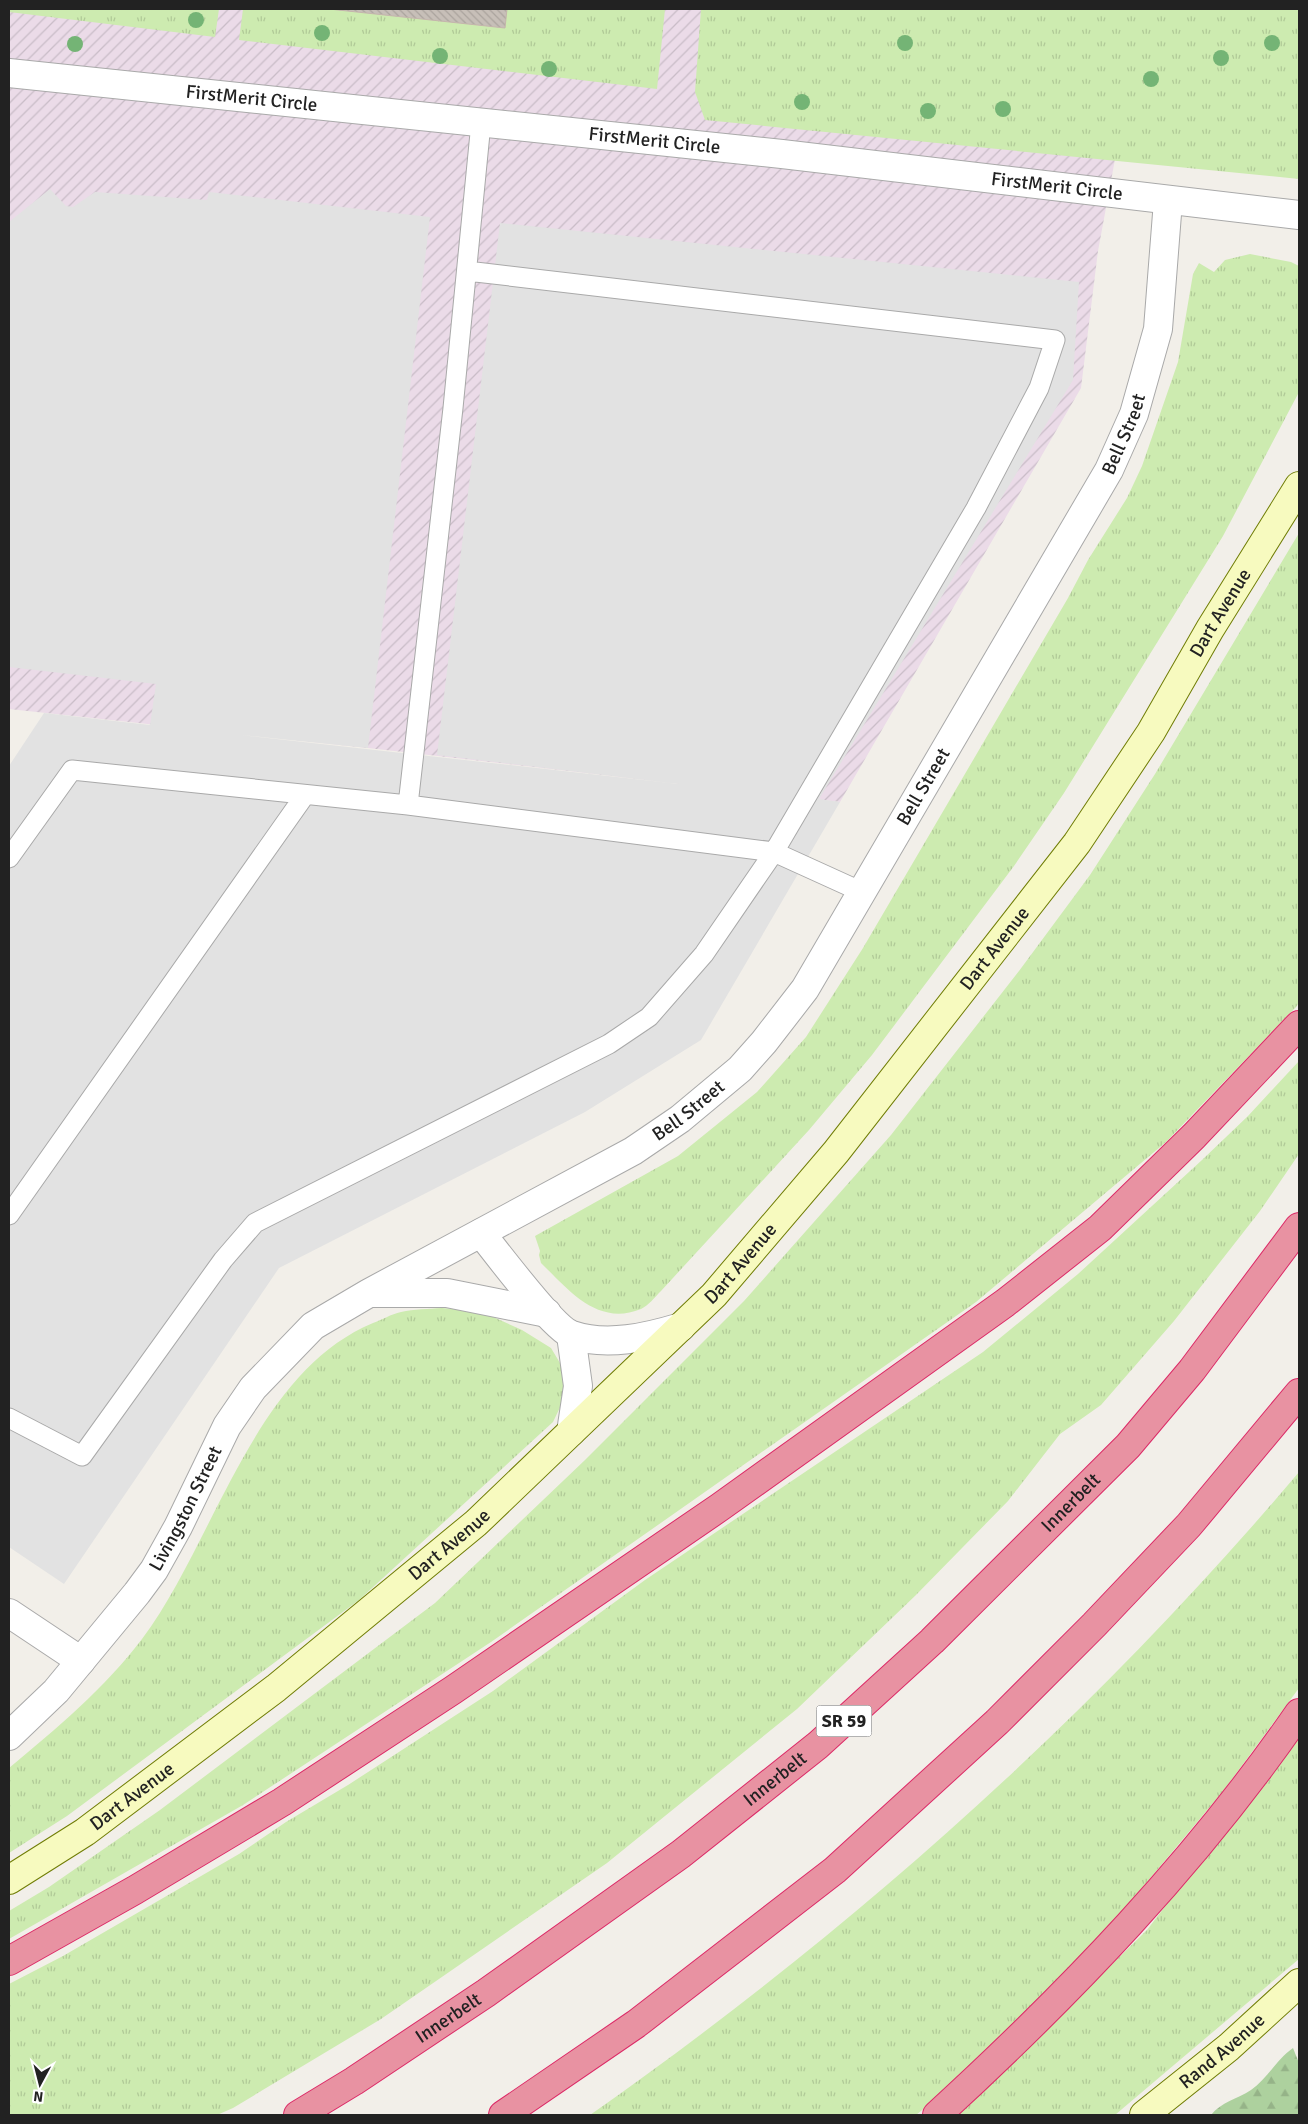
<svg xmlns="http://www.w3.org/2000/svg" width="1308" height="2124" font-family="Signika,sans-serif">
<defs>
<pattern id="industrial-furrows" width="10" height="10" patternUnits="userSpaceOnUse" patternTransform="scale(1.25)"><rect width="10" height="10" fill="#ebdbe8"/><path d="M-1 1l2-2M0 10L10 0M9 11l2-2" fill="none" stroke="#c9bcc7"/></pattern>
<pattern id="grass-tufts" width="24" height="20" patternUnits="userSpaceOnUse" patternTransform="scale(1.25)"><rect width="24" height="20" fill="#cdebb0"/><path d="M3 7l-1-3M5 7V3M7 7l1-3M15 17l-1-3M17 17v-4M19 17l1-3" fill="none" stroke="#b0c997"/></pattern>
<pattern id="forest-firs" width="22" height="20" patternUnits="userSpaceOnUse" patternTransform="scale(1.25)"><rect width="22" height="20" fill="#add19e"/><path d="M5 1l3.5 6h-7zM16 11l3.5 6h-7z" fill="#95b388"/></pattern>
<pattern id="building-back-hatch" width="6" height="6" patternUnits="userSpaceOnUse" patternTransform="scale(1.25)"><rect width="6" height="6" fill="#c7bfb8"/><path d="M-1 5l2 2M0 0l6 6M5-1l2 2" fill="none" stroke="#aba49e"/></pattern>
</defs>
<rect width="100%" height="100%" fill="#f2efe9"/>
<path fill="url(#industrial-furrows)" d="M 9,9 L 1299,9 L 1123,116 L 1098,251 L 1081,388 L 840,802 L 368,748 L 9,709 Z"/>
<path fill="url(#grass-tufts)" d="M 9,9 L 219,9 L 215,37 L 9,12 Z
M 243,9 L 329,9 L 504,28 L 507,9 L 665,9 L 657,89 L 239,40 Z
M 701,9 L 1299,9 L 1299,179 L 705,120 L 695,92 Z
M 1250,254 L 1291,262 L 1299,266 L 1299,392 L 1223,536 L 1064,793 L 1014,866 L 872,1055 L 809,1130 L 661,1291 C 655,1297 648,1306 641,1309 C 597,1327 568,1289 541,1263 L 539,1255 L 540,1251 L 535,1236 L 678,1156 L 757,1092 L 806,1037 L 863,948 L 1068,598 L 1088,560 L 1127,498 L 1142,466 L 1178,362 L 1193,274 L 1199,263 L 1214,272 L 1225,260 Z
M 1299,533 L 1299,1003 L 1296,1007 L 1166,1142 L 976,1302 L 491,1642 L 243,1805 L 9,1939 L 9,1911 L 49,1887 L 160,1810 L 435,1603 L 585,1460 L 744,1301 L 891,1135 L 1019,971 L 1090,875 L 1155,774 Z
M 1299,1061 L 1299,1154 L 1260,1211 L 1174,1321 L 1101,1405 L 1060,1434 L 1008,1501 L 916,1595 L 797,1709 L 607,1863 L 381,2019 L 233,2108 L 217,2115 L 9,2115 L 9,1984 L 63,1956 L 239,1854 L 286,1822 L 348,1785 L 493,1691 L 645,1580 L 983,1352 L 1078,1274 L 1202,1160 L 1248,1116 Z
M 442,1308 L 482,1312 L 522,1330 L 551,1348 L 563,1368 L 567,1393 L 553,1422 L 359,1600 L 67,1816 L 9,1853 L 9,1768 C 56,1729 105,1688 142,1639 C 215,1542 253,1373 373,1323 C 382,1320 391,1314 401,1312 C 414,1309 429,1309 442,1308 Z
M 1299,1472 L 1299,1688 L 1224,1790 L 1086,1955 L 943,2093 L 916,2115 L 590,2115 C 851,1932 1094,1715 1299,1472 Z
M 1299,1732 L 1299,1959 L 1115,2115 L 958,2115 L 1147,1930 Z"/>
<path fill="url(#forest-firs)" d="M 1293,2048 L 1299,2063 L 1299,2115 L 1211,2115 C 1221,2102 1237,2099 1251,2090 C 1267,2079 1277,2059 1293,2048 Z"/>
<path fill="#e2e2e2" d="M 50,189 L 66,206 L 73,207 L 95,192 L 207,200 L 209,192 L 430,217 L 368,748 L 241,735 L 679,784 L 437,755 L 500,223 L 1079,282 L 1073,380 L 819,799 L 840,802 L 701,1040 L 585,1112 L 279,1268 L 64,1584 L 9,1547 L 9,766 L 44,713 L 150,725 L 156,684 L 9,667 L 9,222 Z"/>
<path fill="url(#building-back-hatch)" stroke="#c4b6ab" d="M 329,9 L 507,9 L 505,28 Z"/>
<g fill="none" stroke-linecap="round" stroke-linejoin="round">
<defs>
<path id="lane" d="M 408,805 L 774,852 L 862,892
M 9,858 L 72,770 L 408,805 L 453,408 L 481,123
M 9,1215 L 305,795
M 9,1418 L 82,1456 L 223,1260 L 255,1223 L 609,1044 L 649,1017 L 704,954 L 774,852 L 976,508 L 1039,388 L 1055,340 L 467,271"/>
<g id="street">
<path id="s1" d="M 9,73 L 782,154 L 1299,215"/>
<path d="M 481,1233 C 496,1252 554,1329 572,1335 C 607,1347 648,1337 681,1327"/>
<path d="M 373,1293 L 447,1293 L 547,1313"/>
<path d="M 571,1432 L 578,1386 L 571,1335"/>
<path d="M 9,1613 L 81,1661"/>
<path id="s2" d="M 9,1736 L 56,1691 L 137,1593 L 154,1570 L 178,1527 L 227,1426 L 253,1388 L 313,1326 L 369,1293 L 633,1151 L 680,1119 L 740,1069 L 764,1042 L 805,989 L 1109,470 L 1134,414 L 1158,329 L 1168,201"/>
</g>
<g id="secondary">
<path id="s3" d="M 9,1880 L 85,1832 L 276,1688 L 476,1523 L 714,1295 L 836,1152 L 1077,843 L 1151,732 L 1210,629 L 1299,486"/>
<path id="s4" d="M 1144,2115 L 1229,2047 L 1299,1983"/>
</g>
<g id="highway">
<path d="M 9,1961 L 135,1890 L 282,1802 L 453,1690 L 720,1507 L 1005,1303 L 1100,1228 L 1194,1136 L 1299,1025"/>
<path id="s5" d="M 298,2115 L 354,2081 L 486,1993 L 681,1854 L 818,1745 L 932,1641 L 1128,1446 L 1192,1370 L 1299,1227"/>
<path d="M 503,2115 L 636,2024 L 835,1870 L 997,1722 L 1094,1625 L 1189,1525 L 1299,1393"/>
<path d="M 937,2115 C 1070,1993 1196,1862 1299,1713"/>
</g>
</defs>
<use href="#lane" stroke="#a9a9a9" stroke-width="21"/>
<use href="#street" stroke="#a9a9a9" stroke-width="30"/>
<use href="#secondary" stroke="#707d05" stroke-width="30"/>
<use href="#highway" stroke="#dc2a67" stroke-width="30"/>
<use href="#lane" stroke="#fff" stroke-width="19"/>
<use href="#street" stroke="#fff" stroke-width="28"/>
<use href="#secondary" stroke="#f7fabf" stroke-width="28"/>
<use href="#highway" stroke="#e892a2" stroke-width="28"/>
</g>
<g fill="#74b475">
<circle cx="196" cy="20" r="8"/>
<circle cx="322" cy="33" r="8"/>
<circle cx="905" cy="43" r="8"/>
<circle cx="1272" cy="43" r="8"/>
<circle cx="75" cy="44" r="8"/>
<circle cx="440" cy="56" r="8"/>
<circle cx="1221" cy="58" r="8"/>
<circle cx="549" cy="69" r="8"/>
<circle cx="1151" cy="79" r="8"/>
<circle cx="802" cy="102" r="8"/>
<circle cx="1003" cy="109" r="8"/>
<circle cx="928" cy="111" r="8"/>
</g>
<g text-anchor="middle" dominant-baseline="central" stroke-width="4" stroke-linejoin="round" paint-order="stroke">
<rect fill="#fff" stroke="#646464" stroke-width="1" x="816.5" y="1705.5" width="55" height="31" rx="4"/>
<g font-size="18" font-weight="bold" fill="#222">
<text x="844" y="1721">SR 59</text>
</g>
<g font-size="19" fill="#222" stroke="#fff">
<text stroke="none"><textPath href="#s1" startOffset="244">FirstMerit Circle</textPath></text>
<text stroke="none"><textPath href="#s1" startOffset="649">FirstMerit Circle</textPath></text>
<text stroke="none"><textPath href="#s1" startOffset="1054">FirstMerit Circle</textPath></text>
<text stroke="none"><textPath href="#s2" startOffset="1758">Bell Street</textPath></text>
<text stroke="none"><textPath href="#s3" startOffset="1769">Dart Avenue</textPath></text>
<text stroke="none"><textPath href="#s2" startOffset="1352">Bell Street</textPath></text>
<text stroke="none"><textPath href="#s3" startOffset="1364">Dart Avenue</textPath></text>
<text stroke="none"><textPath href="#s2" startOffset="948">Bell Street</textPath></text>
<text stroke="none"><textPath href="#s3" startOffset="959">Dart Avenue</textPath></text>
<text stroke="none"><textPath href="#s5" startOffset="989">Innerbelt</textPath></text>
<text stroke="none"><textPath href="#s2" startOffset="290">Livingston Street</textPath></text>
<text stroke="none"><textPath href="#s3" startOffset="554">Dart Avenue</textPath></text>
<text stroke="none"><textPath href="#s5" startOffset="584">Innerbelt</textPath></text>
<text stroke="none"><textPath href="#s3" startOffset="149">Dart Avenue</textPath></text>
<text stroke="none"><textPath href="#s5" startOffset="179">Innerbelt</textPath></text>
<text stroke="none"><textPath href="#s4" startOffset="101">Rand Avenue</textPath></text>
</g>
</g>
<rect width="1308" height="2124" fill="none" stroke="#222222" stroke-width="20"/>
<g transform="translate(40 2084) rotate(187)" stroke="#ffffff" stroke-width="4" paint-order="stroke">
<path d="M0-4L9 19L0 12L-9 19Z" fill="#222222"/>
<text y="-8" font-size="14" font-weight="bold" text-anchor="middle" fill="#222222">N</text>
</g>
</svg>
